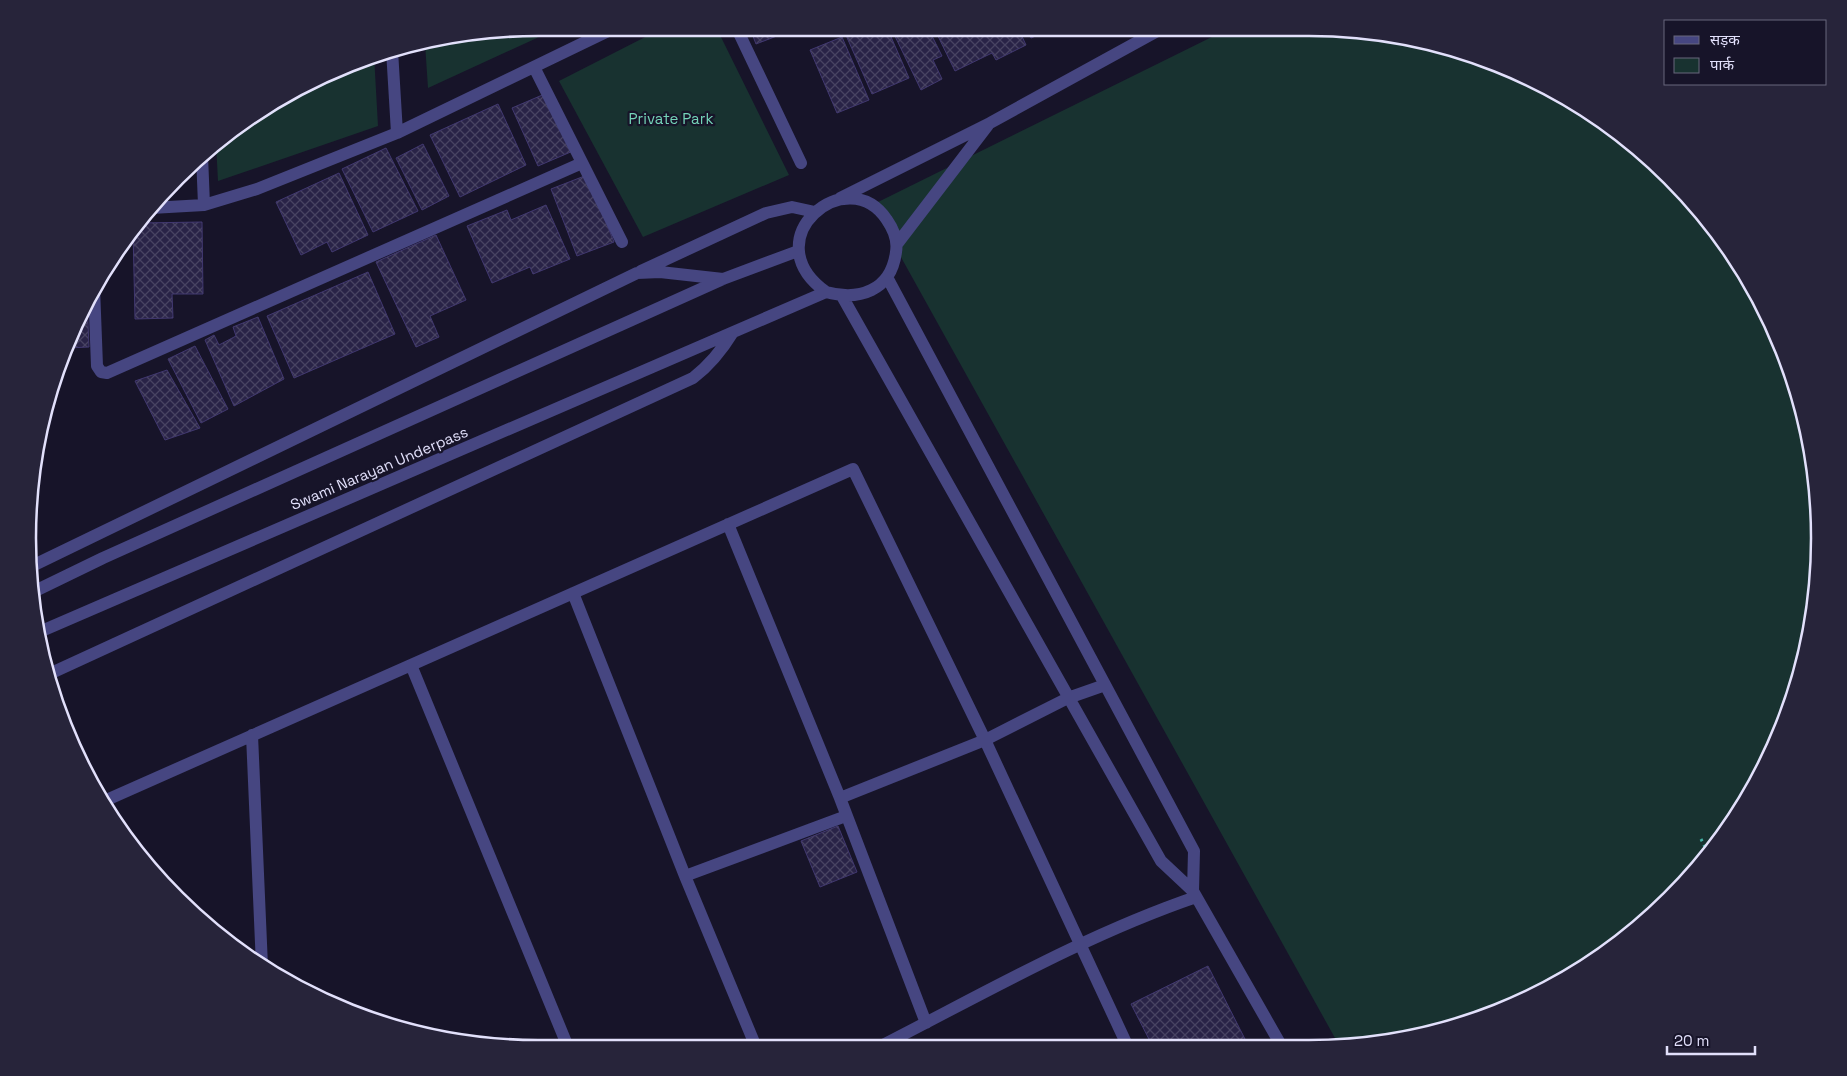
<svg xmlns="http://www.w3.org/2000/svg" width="1847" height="1076" font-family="'Space Grotesk','Noto Sans Devanagari',sans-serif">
<defs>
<pattern id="building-cross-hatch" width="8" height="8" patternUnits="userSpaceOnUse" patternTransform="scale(1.25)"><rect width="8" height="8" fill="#292347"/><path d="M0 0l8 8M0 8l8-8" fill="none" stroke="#484362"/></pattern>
</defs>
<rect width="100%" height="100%" fill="#171429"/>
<path fill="#183230" d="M 1228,29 L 1343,29 L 1473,55 L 1592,113 L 1670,177 L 1733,254 L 1781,342 L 1810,438 L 1819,538 L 1810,637 L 1781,733 L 1734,821 L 1670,899 L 1564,980 L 1473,1021 L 1343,1047 L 1340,1047 L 872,205 Z
M 657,31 L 718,31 L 789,175 L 643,237 L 559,81 Z
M 471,32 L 550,32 L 428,88 L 425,43 Z
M 374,55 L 378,126 L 218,181 L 216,143 L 227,133 L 312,80 Z"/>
<path fill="url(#building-cross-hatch)" stroke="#413870" d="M 850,30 L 888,30 L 909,78 L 872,94 L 845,33 Z
M 892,30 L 929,30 L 942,56 L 933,60 L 942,79 L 921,90 Z
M 935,30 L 1019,30 L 1026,45 L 996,60 L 992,53 L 955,71 Z
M 1027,30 L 1050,30 L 1031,38 Z
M 751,31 L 790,31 L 756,44 Z
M 842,37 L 869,100 L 837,113 L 810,50 Z
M 547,93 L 573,151 L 538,166 L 512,108 Z
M 498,104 L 526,165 L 460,197 L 430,135 Z
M 423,144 L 449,196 L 422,210 L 396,158 Z
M 386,148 L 418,211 L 373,232 L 342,169 Z
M 339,173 L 368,235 L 332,252 L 327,242 L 301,255 L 276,202 Z
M 587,175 L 614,242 L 577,256 L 551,189 Z
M 546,205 L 570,259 L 533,274 L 530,267 L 492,283 L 467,226 L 507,210 L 511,220 Z
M 202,222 L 203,294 L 172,294 L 173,318 L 135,319 L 133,230 L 139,223 Z
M 436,235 L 466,300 L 430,316 L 439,337 L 416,347 L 376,262 Z
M 368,272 L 395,334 L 294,378 L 267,316 Z
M 87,300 L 89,347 L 67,348 L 80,312 Z
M 258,317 L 284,379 L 234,406 L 205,340 L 214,335 L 219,345 L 236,336 L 233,327 Z
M 195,346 L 228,409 L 201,423 L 168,359 Z
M 167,370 L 200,428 L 165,440 L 135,381 Z
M 838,826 L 857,872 L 820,887 L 801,841 Z
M 1208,966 L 1249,1047 L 1153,1047 L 1131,1004 Z"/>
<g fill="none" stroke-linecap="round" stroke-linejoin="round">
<path stroke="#41aea3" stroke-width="3" stroke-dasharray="2.5 4" stroke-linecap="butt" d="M 1701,839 L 1708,853"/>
<path stroke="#464681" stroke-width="12" d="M 738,31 L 801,163
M 392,50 L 397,133
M 534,67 L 622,242
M 202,155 L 204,205
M 840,198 L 990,123 L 1161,29
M 151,208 L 204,205 L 257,189 L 397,133 L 608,31
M 897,244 L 988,125
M 641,271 L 766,213 L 792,207 L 815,212
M 887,277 L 1194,851 L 1193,891
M 94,287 L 97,366 L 101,372 L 107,373 L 582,163
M 842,296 L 1161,861 L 1193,891 L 1282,1047
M 728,524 L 840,798 L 926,1023
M 30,567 L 637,273 L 660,272 L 723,279
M 33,592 L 103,558 L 723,279 L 798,251
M 573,593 L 685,876 L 756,1047
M 37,633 L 826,292 C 859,301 891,291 896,252 C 898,240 894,230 887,220 C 848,160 752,239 826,292
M 411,665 L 568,1047
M 47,675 L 693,378 C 710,365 722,350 733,332
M 252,735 L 262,966
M 840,798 L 985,740 L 1068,698 L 1105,685
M 102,802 L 853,469 L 985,740 L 1128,1047
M 685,876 L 846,816
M 879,1047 C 983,994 1085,935 1196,897"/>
</g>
<g text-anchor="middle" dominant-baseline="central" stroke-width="4.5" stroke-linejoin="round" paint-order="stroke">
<g font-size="15" fill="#74d3b8" stroke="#171429">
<text x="671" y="118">Private Park</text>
</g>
<g font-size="15" fill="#e2e0fb" stroke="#171429">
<text transform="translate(379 468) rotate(-23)">Swami Narayan Underpass</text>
</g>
</g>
<path d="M0 0H1847V1076H0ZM538 36H1309A502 502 0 0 1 1811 538V538A502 502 0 0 1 1309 1040H538A502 502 0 0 1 36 538V538A502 502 0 0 1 538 36Z" fill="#27243a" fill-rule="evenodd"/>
<path fill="none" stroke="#e2e0fb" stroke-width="2.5" d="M538 36H1309A502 502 0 0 1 1811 538V538A502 502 0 0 1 1309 1040H538A502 502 0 0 1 36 538V538A502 502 0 0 1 538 36Z"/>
<rect x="1664" y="20" width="162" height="65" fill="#171429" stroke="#68667d"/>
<rect x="1674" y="36" width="25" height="8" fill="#464681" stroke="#68667d"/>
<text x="1710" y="45" font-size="15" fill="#e2e0fb">सड़क</text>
<rect x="1674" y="58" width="25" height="15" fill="#183230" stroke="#68667d"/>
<text x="1710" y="70" font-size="15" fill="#e2e0fb">पार्क</text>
<path d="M1667 1046v8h88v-8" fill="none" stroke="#e2e0fb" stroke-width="2.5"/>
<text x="1674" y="1046" font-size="15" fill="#e2e0fb" stroke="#171429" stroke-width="4" paint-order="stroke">20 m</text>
</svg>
